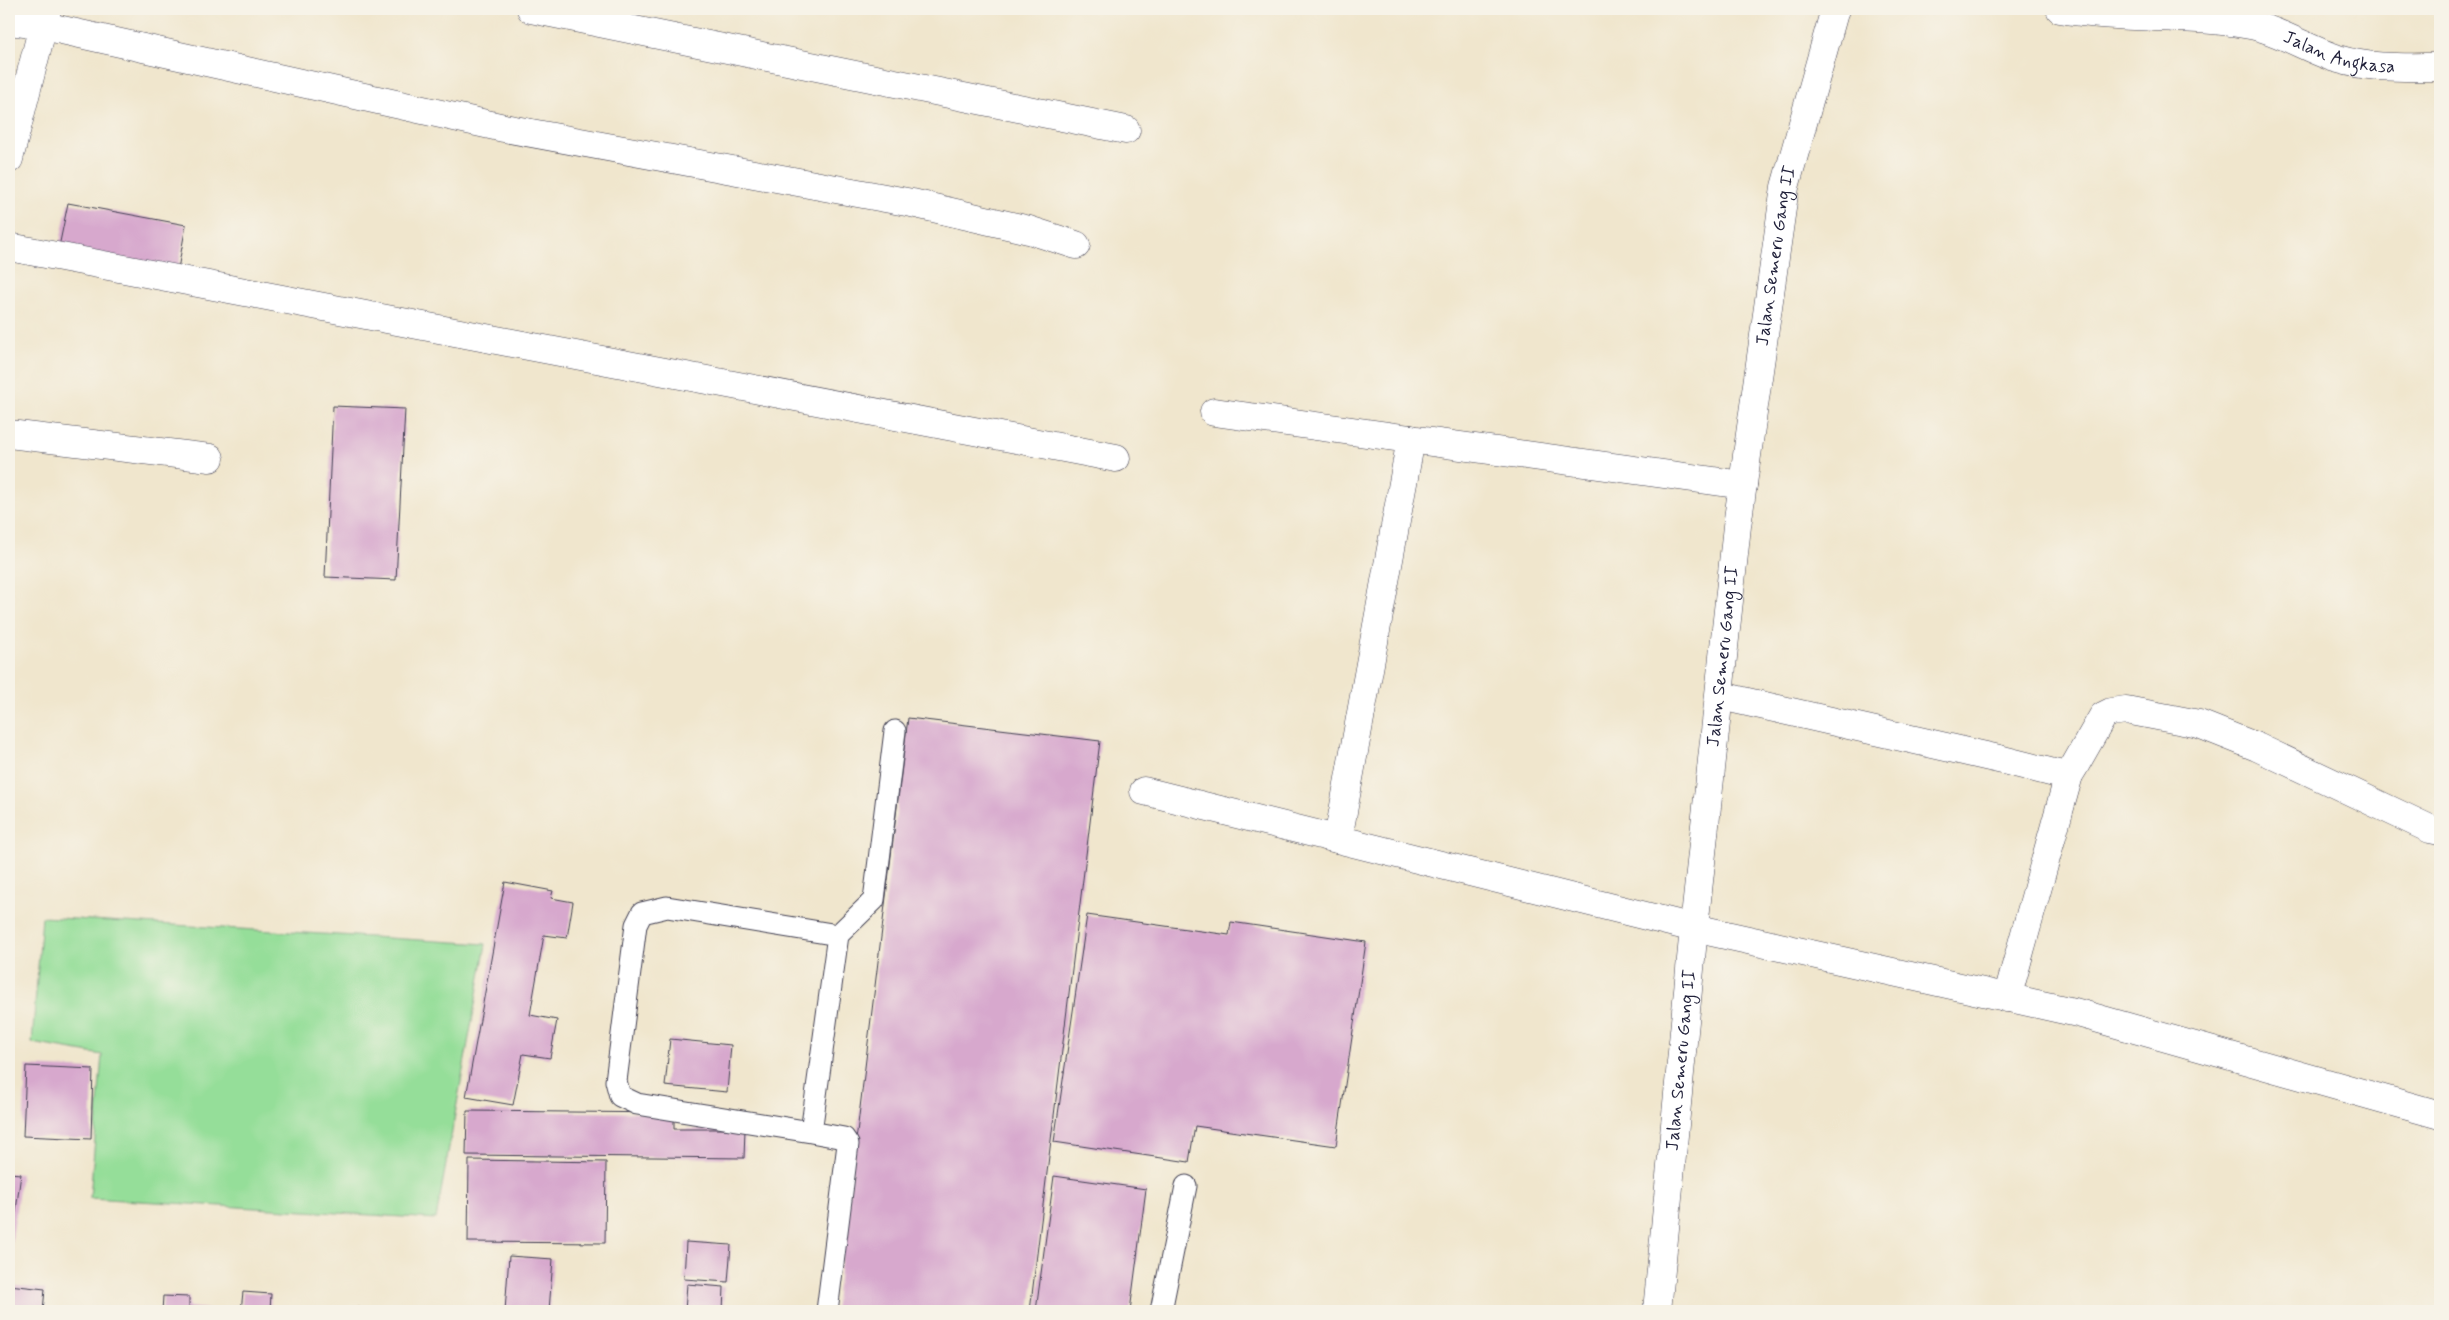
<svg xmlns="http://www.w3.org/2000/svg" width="2449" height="1320" font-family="Mynerve,sans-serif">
<rect width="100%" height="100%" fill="#f7f3e8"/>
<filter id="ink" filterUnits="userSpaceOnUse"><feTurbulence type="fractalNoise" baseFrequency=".02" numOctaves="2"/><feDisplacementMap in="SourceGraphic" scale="10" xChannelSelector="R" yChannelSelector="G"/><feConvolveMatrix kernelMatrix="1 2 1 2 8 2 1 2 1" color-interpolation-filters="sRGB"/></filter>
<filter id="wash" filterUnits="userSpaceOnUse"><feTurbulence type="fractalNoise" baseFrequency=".0096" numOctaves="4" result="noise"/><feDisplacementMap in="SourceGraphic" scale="20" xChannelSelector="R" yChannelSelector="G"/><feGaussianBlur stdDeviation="1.12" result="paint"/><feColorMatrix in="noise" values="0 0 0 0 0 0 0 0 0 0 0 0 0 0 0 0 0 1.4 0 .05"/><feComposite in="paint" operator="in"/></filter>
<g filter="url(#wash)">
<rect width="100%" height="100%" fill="#f0e6cd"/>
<path fill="#95de99" stroke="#5c806a" d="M 42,917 L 486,944 L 436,1219 L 90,1198 L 102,1055 L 32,1043 Z"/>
<g id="blocks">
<path fill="#d7a8cd" d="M 68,203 L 186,225 L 178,269 L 59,247 Z
M 333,406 L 405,409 L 396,580 L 325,577 Z
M 908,718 L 1100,741 L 1030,1311 L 835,1311 Z
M 505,882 L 553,891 L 551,898 L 573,902 L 567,938 L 544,935 L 530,1015 L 557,1020 L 550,1058 L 523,1054 L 513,1105 L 466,1097 Z
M 1087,915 L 1229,935 L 1231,922 L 1366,942 L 1336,1146 L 1195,1126 L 1189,1162 L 1054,1142 Z
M 670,1039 L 731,1045 L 727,1092 L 665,1086 Z
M 9,1060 L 12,1060 L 10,1093 L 9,1092 Z
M 26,1066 L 93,1069 L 91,1139 L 23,1136 Z
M 467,1111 L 674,1113 L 674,1129 L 745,1129 L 744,1158 L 466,1155 Z
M 469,1160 L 606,1162 L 605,1243 L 468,1242 Z
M 9,1173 L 21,1174 L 10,1254 L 9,1254 Z
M 1054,1176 L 1146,1189 L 1130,1311 L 1036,1311 Z
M 686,1242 L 731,1245 L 728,1282 L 684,1279 Z
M 509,1256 L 553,1259 L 549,1311 L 505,1311 Z
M 687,1284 L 724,1287 L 723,1311 L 685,1311 Z
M 9,1285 L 45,1289 L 43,1311 L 9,1311 Z
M 243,1292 L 271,1294 L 270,1311 L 241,1311 Z
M 163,1296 L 189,1297 L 189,1307 L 225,1311 L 162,1311 Z
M 354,1307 L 392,1310 L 392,1311 L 354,1311 Z"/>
</g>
</g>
<g filter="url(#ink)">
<use href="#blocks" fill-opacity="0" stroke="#413f51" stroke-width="1"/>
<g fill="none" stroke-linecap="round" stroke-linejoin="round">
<defs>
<path id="lane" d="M 811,1132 L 637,1104 L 620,1096 L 616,1081 L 636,925 L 642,913 L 667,907 L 838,935
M 827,1311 L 848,1144 L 844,1138 L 811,1132 L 838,935 L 874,900 L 895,731
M 1161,1311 L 1186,1186"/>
<g id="street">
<path d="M 531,9 L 1126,130"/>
<path id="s1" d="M 2060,9 C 2123,20 2187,14 2250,25 C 2279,30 2309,50 2338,59 C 2371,69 2406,67 2440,67"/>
<path d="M 9,21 L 44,26 L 504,128 L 912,203 L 1029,230 L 1076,245"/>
<path d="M 9,159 L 47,10"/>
<path d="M 9,247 L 1116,458"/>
<path d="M 1214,412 L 1743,485"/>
<path d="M 9,434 L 210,458"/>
<path d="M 1721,696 L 2003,760 L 2062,775 L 2069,775 L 2074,767 L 2103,716 L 2111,712 L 2126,710 L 2199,724 L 2257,747 L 2430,829 L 2440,831"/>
<path d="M 1144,791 L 1694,928 L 2078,1013 L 2440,1115"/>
<path d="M 1338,839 L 1411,439"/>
<path d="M 2007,998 L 2069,775"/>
</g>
<g id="secondary">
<path id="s2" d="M 1657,1311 L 1694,928 L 1737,526 L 1785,187 L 1835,9"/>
</g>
</defs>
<use href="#lane" stroke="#413f51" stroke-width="23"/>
<use href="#street" stroke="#413f51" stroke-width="29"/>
<use href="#secondary" stroke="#413f51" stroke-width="29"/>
<use href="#lane" stroke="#fff" stroke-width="21"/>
<use href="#street" stroke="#fff" stroke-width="28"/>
<use href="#secondary" stroke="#fff" stroke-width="28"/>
</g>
</g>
<g text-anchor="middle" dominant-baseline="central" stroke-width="5" stroke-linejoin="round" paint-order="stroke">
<g font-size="18" fill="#22223b" stroke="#f7f3e8">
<text stroke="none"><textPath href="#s1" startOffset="285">Jalan Angkasa</textPath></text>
<text stroke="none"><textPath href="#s2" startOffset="1062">Jalan Semeru Gang II</textPath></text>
<text stroke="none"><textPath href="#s2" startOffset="658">Jalan Semeru Gang II</textPath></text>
<text stroke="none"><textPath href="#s2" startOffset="252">Jalan Semeru Gang II</textPath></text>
</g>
</g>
<rect width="2449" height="1320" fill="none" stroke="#f7f3e8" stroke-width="30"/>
</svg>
